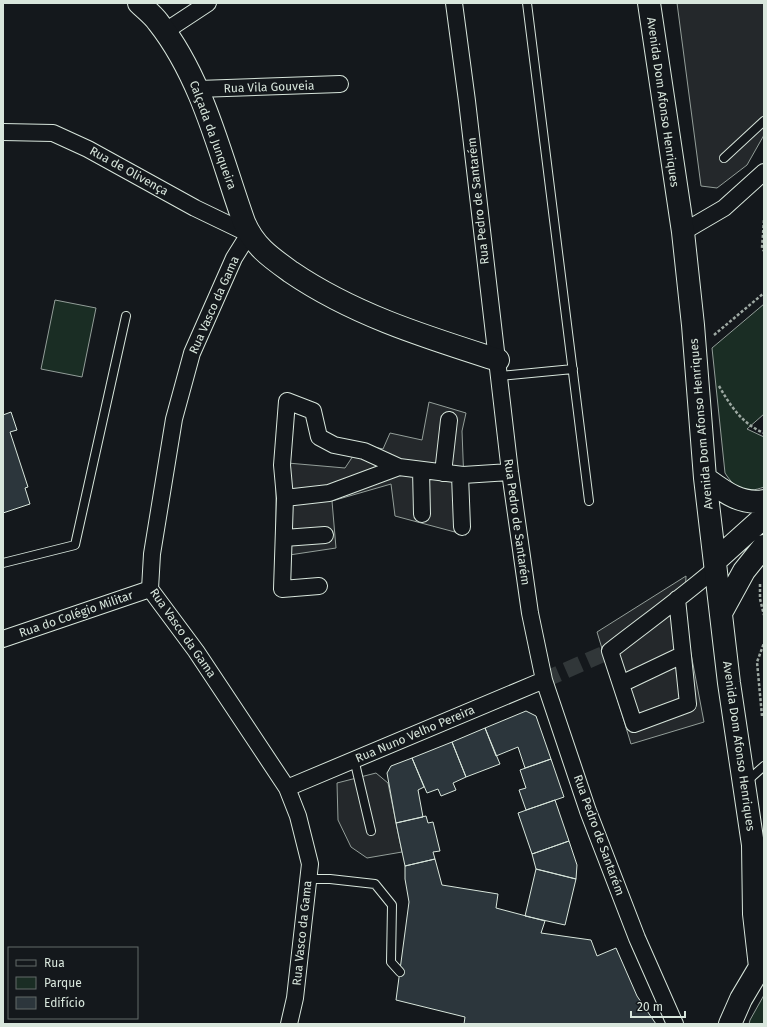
<svg xmlns="http://www.w3.org/2000/svg" width="767" height="1027" font-family="'Fira Sans',sans-serif">
<rect width="100%" height="100%" fill="#14181c"/>
<path fill="#1a2d24" stroke="#939e99" d="M 55,300 L 96,308 L 82,377 L 41,369 Z
M 764,304 L 764,414 L 747,429 L 764,437 L 764,487 C 745,494 736,490 725,473 L 712,348 Z
M 764,995 L 764,1024 L 749,1024 L 750,1020 Z"/>
<path fill="#24282b" stroke="#939e99" d="M 677,3 L 764,3 L 764,135 L 747,165 L 717,188 L 701,186 Z
M 429,402 L 466,413 L 462,431 L 466,535 L 395,516 L 391,484 L 332,501 L 336,548 L 276,557 L 276,462 L 345,468 L 361,444 L 383,449 L 390,433 L 422,440 Z
M 686,576 L 684,617 L 704,722 L 631,744 L 597,632 Z
M 376,773 L 388,783 L 402,852 L 367,858 L 351,847 L 338,820 L 337,783 Z"/>
<path fill="#2c363c" stroke="#d8e6dc" d="M 11,412 L 17,430 L 10,432 L 28,487 L 25,488 L 30,504 L 3,513 L 3,415 Z
M 526,711 L 536,716 L 551,759 L 525,768 L 518,747 L 496,756 L 485,728 Z
M 485,728 L 500,764 L 466,777 L 452,742 Z
M 452,742 L 466,777 L 453,783 L 456,790 L 441,796 L 438,789 L 427,793 L 412,758 Z
M 412,758 L 424,787 L 418,790 L 423,817 L 396,823 L 387,773 L 391,766 Z
M 551,759 L 564,797 L 526,810 L 519,790 L 526,788 L 520,770 Z
M 555,800 L 569,841 L 532,854 L 518,813 Z
M 426,816 L 428,823 L 433,822 L 440,851 L 433,852 L 435,859 L 405,866 L 396,823 Z
M 569,841 L 577,865 L 576,879 L 536,869 L 532,854 Z
M 435,859 L 442,885 L 498,894 L 496,908 L 545,921 L 541,933 L 591,940 L 597,956 L 616,948 L 637,996 L 656,1024 L 464,1024 L 465,1017 L 396,1000 L 409,902 L 405,879 L 405,866 Z
M 536,869 L 576,879 L 565,925 L 525,916 Z"/>
<g fill="none" stroke-linecap="round" stroke-linejoin="round">
<path stroke="#313739" stroke-width="16" stroke-dasharray="16 8" stroke-linecap="butt" d="M 544,680 L 610,651"/>
<defs>
<path id="lane" d="M 527,3 L 589,501
M 724,158 L 764,121
M 500,376 L 573,369
M 3,563 L 75,545 L 126,316
M 354,759 L 371,831
M 746,782 L 764,766
M 308,879 L 330,879 L 375,884 L 392,905 L 391,962 L 400,972"/>
<path id="street" d="M 454,3 L 467,101 L 510,472 L 530,613 L 544,680 L 588,811 L 637,938 L 675,1024
M 164,32 L 208,3
M 198,89 L 340,84
M 3,132 L 53,133 L 88,149 L 195,208 L 249,234 L 234,258 L 192,353 L 174,419 L 152,554 L 150,589 L 196,651 L 287,788 L 298,816 L 310,864 L 295,998 L 289,1024
M 683,232 L 724,208 L 764,172
M 421,470 L 422,514
M 443,473 L 449,420
M 460,475 L 462,527
M 285,498 L 282,465 L 287,401 L 313,411 L 319,437 L 334,445 L 364,451 L 399,467
M 284,538 L 325,535
M 319,586 L 282,589 L 285,498 L 329,493 L 399,467 L 463,475 L 510,472
M 677,599 L 688,704 L 634,724 L 610,651 C 646,623 682,597 716,568
M 3,639 L 150,589
M 621,684 L 682,655
M 287,788 L 544,680"/>
<path id="secondary" d="M 139,3 C 145,9 153,15 158,22 C 203,79 220,155 244,222 C 254,246 270,257 291,272 C 354,315 426,337 498,360"/>
<path id="primary" d="M 649,3 L 683,232 L 693,325 L 705,478 L 729,683 L 753,845 L 754,914 L 760,967
M 705,478 C 723,491 740,505 764,501
M 715,561 L 764,517
M 721,613 L 744,571 L 764,546
M 730,1024 L 741,999 L 760,967 L 764,963"/>
</defs>
<use href="#lane" stroke="#d8e6dc" stroke-width="10"/>
<use href="#street" stroke="#d8e6dc" stroke-width="18"/>
<use href="#secondary" stroke="#d8e6dc" stroke-width="24"/>
<use href="#primary" stroke="#d8e6dc" stroke-width="24"/>
<path stroke="#9da8a2" stroke-width="2.5" stroke-dasharray="3 2" stroke-linecap="butt" d="M 764,220 L 762,248 L 764,251
M 714,335 L 764,293
M 719,386 C 730,405 742,424 764,433
M 760,584 L 760,599 L 764,615
M 762,716 L 757,662 L 764,643"/>
<use href="#lane" stroke="#14181c" stroke-width="8"/>
<use href="#street" stroke="#14181c" stroke-width="16"/>
<use href="#secondary" stroke="#14181c" stroke-width="22"/>
<use href="#primary" stroke="#14181c" stroke-width="22"/>
</g>
<g text-anchor="middle" dominant-baseline="central" stroke-width="3" stroke-linejoin="round" paint-order="stroke">
<g font-size="12" fill="#d8e6dc" stroke="#14181c">
<text transform="translate(269 87) rotate(-2)">Rua Vila Gouveia</text>
<text transform="translate(663 102) rotate(82)">Avenida Dom Afonso Henriques</text>
<text transform="translate(213 135) rotate(70)">Calçada da Junqueira</text>
<text transform="translate(129 171) rotate(29)">Rua de Olivença</text>
<text transform="translate(478 201) rotate(-96)">Rua Pedro de Santarém</text>
<text transform="translate(214 305) rotate(-66)">Rua Vasco da Gama</text>
<text transform="translate(701 424) rotate(-95)">Avenida Dom Afonso Henriques</text>
<text transform="translate(517 522) rotate(82)">Rua Pedro de Santarém</text>
<text transform="translate(76 614) rotate(-19)">Rua do Colégio Militar</text>
<text transform="translate(183 633) rotate(55)">Rua Vasco da Gama</text>
<text transform="translate(415 734) rotate(-23)">Rua Nuno Velho Pereira</text>
<text transform="translate(739 746) rotate(82)">Avenida Dom Afonso Henriques</text>
<text transform="translate(599 835) rotate(70)">Rua Pedro de Santarém</text>
<text transform="translate(302 933) rotate(-84)">Rua Vasco da Gama</text>
</g>
</g>
<rect width="767" height="1027" fill="none" stroke="#d8e6dc" stroke-width="8"/>
<rect x="8" y="947" width="130" height="72" fill="#14181c" stroke="#626a69"/>
<rect x="16" y="960" width="20" height="6" fill="#14181c" stroke="#626a69"/>
<text x="44" y="967" font-size="12" fill="#d8e6dc">Rua</text>
<rect x="16" y="977" width="20" height="12" fill="#1a2d24" stroke="#626a69"/>
<text x="44" y="987" font-size="12" fill="#d8e6dc">Parque</text>
<rect x="16" y="997" width="20" height="12" fill="#2c363c" stroke="#626a69"/>
<text x="44" y="1007" font-size="12" fill="#d8e6dc">Edifício</text>
<path d="M631 1011v6h54v-6" fill="none" stroke="#d8e6dc" stroke-width="2"/>
<text x="637" y="1011" font-size="12" fill="#d8e6dc" stroke="#14181c" stroke-width="3" paint-order="stroke">20 m</text>
</svg>
